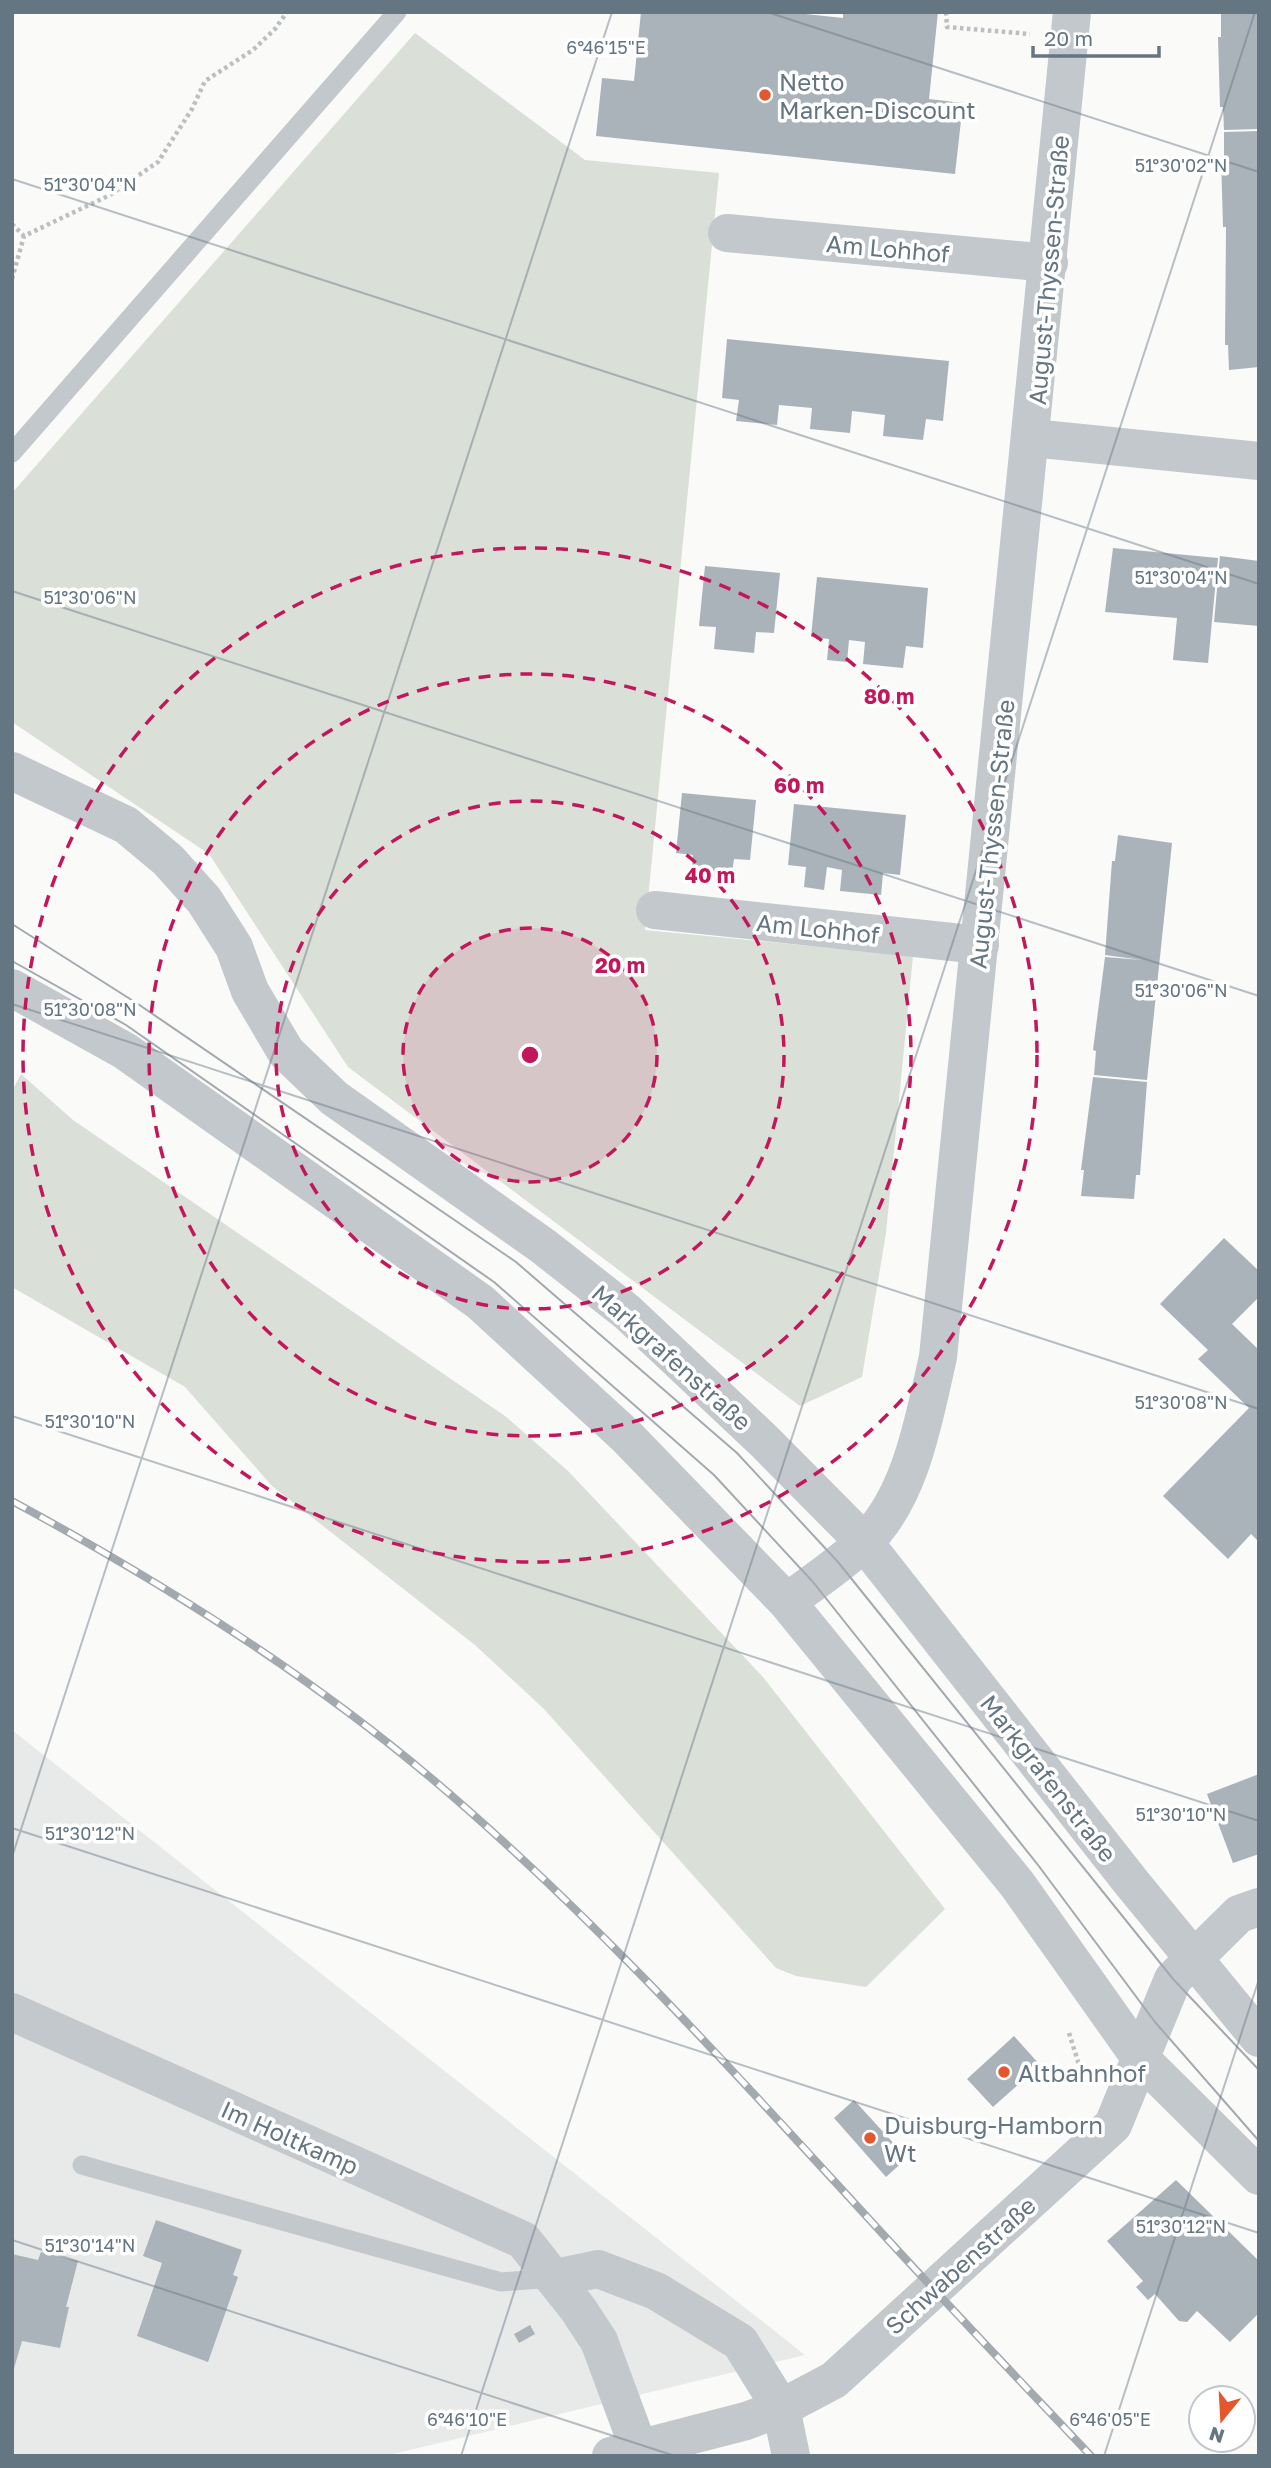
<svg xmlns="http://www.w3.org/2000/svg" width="1271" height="2468" font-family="'Golos Text',sans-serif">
<rect width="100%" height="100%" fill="#fafaf8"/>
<path fill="#e8e9e9" d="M 12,1730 L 805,2355 L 385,2456 L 12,2456 Z"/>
<path fill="#dadfd7" d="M 415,33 L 585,160 L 719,173 L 645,930 L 913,956 L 886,1233 L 862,1377 L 800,1406 L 348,1067 L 209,854 L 12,722 L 12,493 Z
M 21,1074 L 73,1120 L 505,1416 L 568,1471 L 763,1677 L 945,1909 L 866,1987 L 796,1976 L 776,1968 L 544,1709 L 475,1645 L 272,1486 L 185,1387 L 12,1287 L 12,1091 Z"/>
<path fill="#aab3b9" d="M 641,12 L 787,12 L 843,18 L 843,12 L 938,12 L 929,99 L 963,103 L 955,174 L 596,136 L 602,78 L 634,81 Z
M 1259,12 L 1259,129 L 1224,130 L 1223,107 L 1220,107 L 1218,37 L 1221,37 L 1221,14 Z
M 1259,131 L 1259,367 L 1229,370 L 1228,345 L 1225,345 L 1226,227 L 1223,227 L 1221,156 L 1224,156 L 1224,132 Z
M 727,339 L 949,361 L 943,421 L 926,419 L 923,440 L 883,436 L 885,415 L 869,413 L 852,411 L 850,433 L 810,429 L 812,408 L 779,405 L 777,425 L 736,421 L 739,400 L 722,398 Z
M 1113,548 L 1218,558 L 1208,663 L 1173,660 L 1177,618 L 1105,612 Z
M 1220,556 L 1259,561 L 1259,626 L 1214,622 Z
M 705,566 L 780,573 L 774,633 L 756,632 L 754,653 L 714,649 L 716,627 L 699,626 Z
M 817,577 L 928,588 L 923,648 L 906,646 L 903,668 L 863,664 L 865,642 L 849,640 L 847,662 L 827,660 L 829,639 L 811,637 Z
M 682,793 L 756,800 L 750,860 L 734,859 L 731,880 L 691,876 L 693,855 L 676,853 Z
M 794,804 L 906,815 L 900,875 L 883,873 L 881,895 L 840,891 L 842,870 L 827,867 L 824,890 L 804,887 L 806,867 L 788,865 Z
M 1118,835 L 1172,843 L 1147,1080 L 1094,1075 L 1096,1051 L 1093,1050 L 1105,957 L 1142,960 L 1105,955 L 1112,861 L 1115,861 Z
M 1093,1077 L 1147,1082 L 1140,1175 L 1136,1175 L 1134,1199 L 1081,1196 L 1084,1170 L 1081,1170 Z
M 1224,1238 L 1259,1271 L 1259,1297 L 1232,1324 L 1259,1350 L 1259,1542 L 1251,1534 L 1228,1559 L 1163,1496 L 1249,1408 L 1198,1359 L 1208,1350 L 1160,1304 Z
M 1259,1774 L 1259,1854 L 1233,1863 L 1207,1794 Z
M 1014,2036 L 1040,2065 L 993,2107 L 967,2079 Z
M 854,2100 L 907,2158 L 886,2177 L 834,2118 Z
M 1176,2180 L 1259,2261 L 1259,2313 L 1230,2342 L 1197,2311 L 1187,2322 L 1179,2321 L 1155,2294 L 1148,2300 L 1136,2287 L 1143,2281 L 1107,2241 Z
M 156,2220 L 242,2250 L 233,2275 L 238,2277 L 208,2362 L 137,2336 L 162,2263 L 143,2256 Z
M 41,2252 L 78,2261 L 66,2307 L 69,2307 L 60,2348 L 22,2341 L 12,2375 L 12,2254 L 38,2260 Z
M 530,2325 L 535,2334 L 519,2343 L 514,2334 Z"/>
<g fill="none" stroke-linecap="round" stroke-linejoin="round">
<path stroke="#bbbfc2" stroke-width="4.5" stroke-dasharray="3.5 3.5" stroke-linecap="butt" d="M 946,12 L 947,27 L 1030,34
M 12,224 L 24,236
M 12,279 L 24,236 L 110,195 L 158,162 L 192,109 L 205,81 L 253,50 L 275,29 L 287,12
M 1069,2033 L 1080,2068 L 1091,2077"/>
<path stroke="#c3c8cc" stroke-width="19" d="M 12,453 L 397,12
M 82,2165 L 501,2282 L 553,2278"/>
<path stroke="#c3c8cc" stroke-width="38" d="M 727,233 L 1049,263
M 1032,438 L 1259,461
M 655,910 L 980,945
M 12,2012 L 523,2240 L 578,2309 L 599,2341 L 639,2449
M 555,2278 L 598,2269 L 656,2291 L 740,2342 L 781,2408 L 791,2456
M 611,2456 L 746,2421 L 781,2408 L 834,2380 L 1113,2125 L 1173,1979 L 1239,1914 L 1259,1907"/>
<path stroke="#c3c8cc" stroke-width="38" d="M 12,771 L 126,825 L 168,860 L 204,900 L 234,947 L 250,991 L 286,1052 L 334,1098 L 543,1246 L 627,1312 L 765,1442 L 864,1542 L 1131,1882 L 1259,2038
M 12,988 L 125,1051 L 480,1302 L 626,1436 L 787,1602 L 1017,1884 L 1141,2059 L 1259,2176
M 787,1602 C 812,1583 840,1565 863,1543 C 911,1499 924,1418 938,1357 L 1072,12"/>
<path stroke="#a2aab0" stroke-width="2" d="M 12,924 L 138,1004 L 516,1262 L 737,1453 L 838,1562 L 1173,1979 L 1259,2070
M 12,961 L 126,1025 L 494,1282 L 714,1475 L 813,1582 L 1038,1865 L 1155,2022 L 1259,2141"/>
<defs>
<path id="rail" d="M 12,1501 C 158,1580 304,1671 431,1778 C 598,1919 744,2083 891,2243 C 957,2315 1024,2385 1091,2456"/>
</defs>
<use href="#rail" stroke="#a2aab0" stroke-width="8"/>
<use href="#rail" stroke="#fff" stroke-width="5" stroke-dasharray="16" stroke-linecap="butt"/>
</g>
<path fill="none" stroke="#657683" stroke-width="2" stroke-opacity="0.45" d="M 767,12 L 1259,172M 12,179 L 1259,584M 12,591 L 1259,996M 12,1004 L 1259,1409M 12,1416 L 1259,1821M 12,1828 L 1259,2233M 12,1857 L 612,12M 12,2240 L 675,2456M 461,2456 L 1255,12M 1104,2456 L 1259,1979"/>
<circle cx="530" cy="1055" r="127" fill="#c2185b" fill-opacity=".12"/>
<g fill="none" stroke="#c2185b" stroke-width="3.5" stroke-dasharray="12 9">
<circle cx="530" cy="1055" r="127"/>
<circle cx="530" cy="1055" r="254"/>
<circle cx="530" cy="1055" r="381"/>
<circle cx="530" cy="1055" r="507"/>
</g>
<g fill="#e4572e" stroke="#fff" stroke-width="2.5">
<circle cx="765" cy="95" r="7"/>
<circle cx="1004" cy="2072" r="7"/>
<circle cx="870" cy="2138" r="7"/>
</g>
<g text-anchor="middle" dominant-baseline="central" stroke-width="7" stroke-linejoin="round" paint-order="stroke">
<g font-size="24" fill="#657683" stroke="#fff" text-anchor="start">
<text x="779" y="81">Netto<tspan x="779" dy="28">Marken-Discount</tspan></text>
<text x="1018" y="2072">Altbahnhof</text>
<text x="884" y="2124">Duisburg-Hamborn<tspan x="884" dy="28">Wt</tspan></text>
</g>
<g font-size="24" fill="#657683" stroke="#fff">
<text transform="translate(888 248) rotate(5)">Am Lohhof</text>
<text transform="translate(1048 270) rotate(-85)">August-Thyssen-Straße</text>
<text transform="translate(991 834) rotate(-84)">August-Thyssen-Straße</text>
<text transform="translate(818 928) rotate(6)">Am Lohhof</text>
<text transform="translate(672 1357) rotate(42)">Markgrafenstraße</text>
<text transform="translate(1049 1778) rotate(52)">Markgrafenstraße</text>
<text transform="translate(290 2137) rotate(24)">Im Holtkamp</text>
<text transform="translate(960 2265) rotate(-42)">Schwabenstraße</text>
</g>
</g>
<g font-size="18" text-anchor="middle" fill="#657683" stroke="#fff" stroke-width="7" stroke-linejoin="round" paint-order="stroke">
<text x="606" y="54">6°46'15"E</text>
<text x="1181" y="172">51°30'02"N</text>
<text x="90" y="191">51°30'04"N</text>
<text x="1181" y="584">51°30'04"N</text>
<text x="90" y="604">51°30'06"N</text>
<text x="1181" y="997">51°30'06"N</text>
<text x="90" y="1016">51°30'08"N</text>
<text x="1181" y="1409">51°30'08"N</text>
<text x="90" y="1428">51°30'10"N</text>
<text x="1181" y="1821">51°30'10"N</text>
<text x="90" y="1840">51°30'12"N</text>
<text x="1181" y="2233">51°30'12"N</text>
<text x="90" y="2252">51°30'14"N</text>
<text x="467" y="2426">6°46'10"E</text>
<text x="1110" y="2426">6°46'05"E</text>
</g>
<circle cx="530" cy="1055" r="10" fill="#c2185b" stroke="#fff" stroke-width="3.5"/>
<g font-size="21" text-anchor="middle" font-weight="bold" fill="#c2185b" stroke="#fff" stroke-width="7" stroke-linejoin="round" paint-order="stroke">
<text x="889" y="704">80 m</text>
<text x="799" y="793">60 m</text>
<text x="710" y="883">40 m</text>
<text x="620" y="973">20 m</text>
</g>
<rect width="1271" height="2468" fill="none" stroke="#657683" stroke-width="28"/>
<g transform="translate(1222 2419) rotate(198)"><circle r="33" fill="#ffffff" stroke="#c1c8cd" stroke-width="2"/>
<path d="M0-5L12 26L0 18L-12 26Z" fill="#e4572e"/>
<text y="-10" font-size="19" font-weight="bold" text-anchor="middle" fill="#657683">N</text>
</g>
<path d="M1033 46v10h126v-10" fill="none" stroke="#657683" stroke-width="3.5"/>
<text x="1044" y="46" font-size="21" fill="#657683" stroke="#ffffff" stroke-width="5" paint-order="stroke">20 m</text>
</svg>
